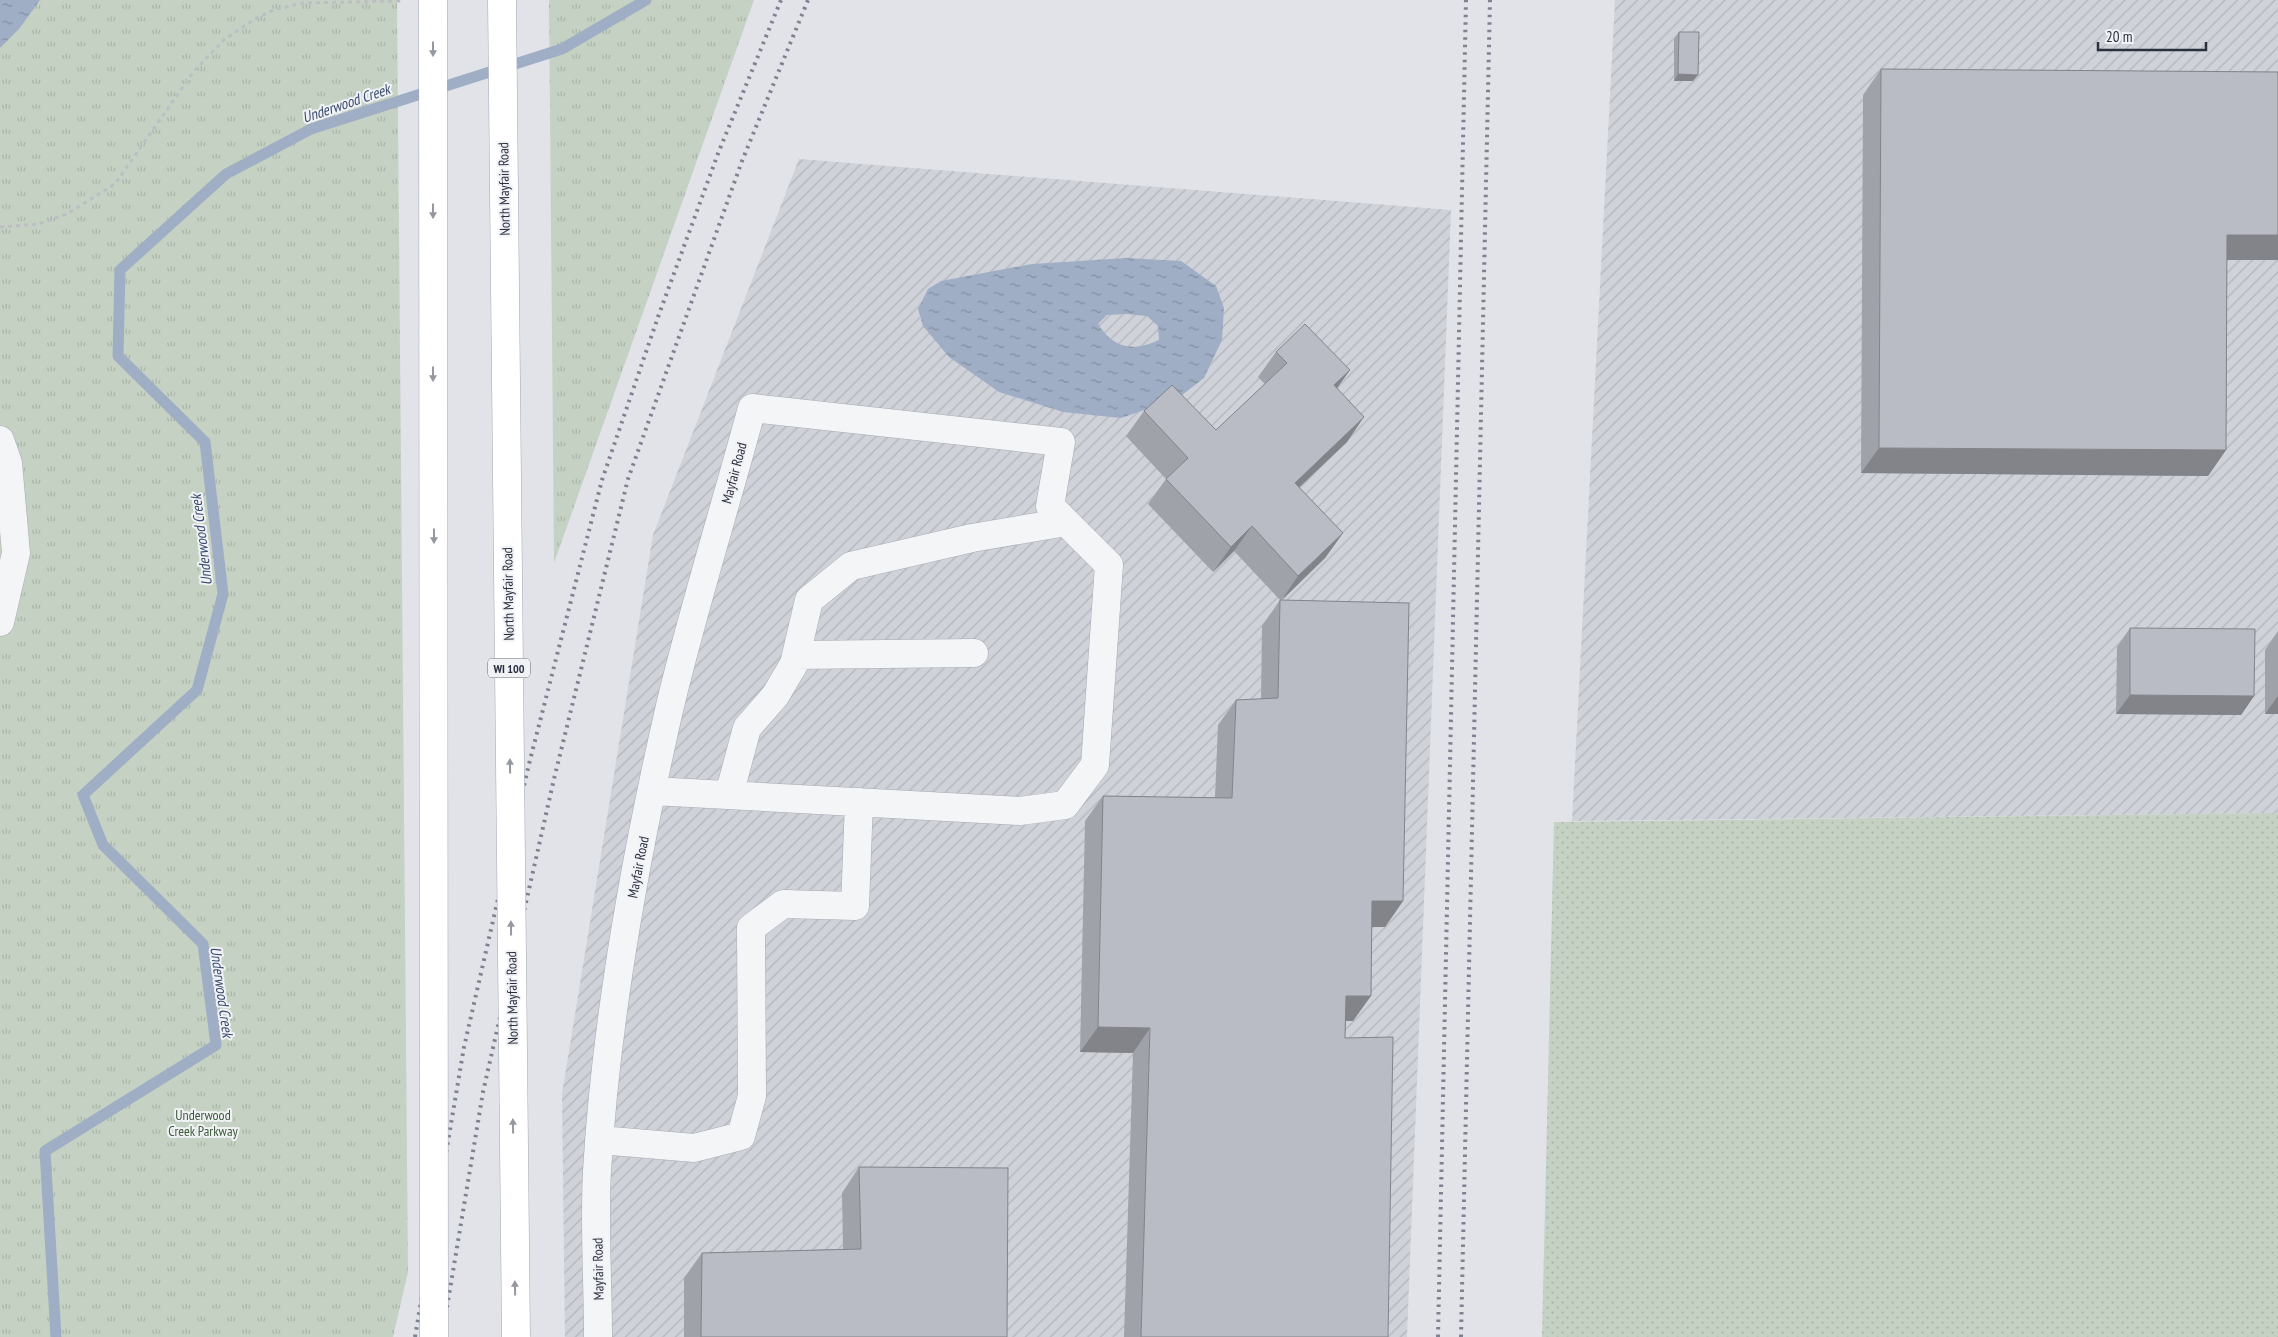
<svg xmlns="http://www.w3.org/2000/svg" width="2278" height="1337" font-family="'PT Sans Narrow',sans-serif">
<defs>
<pattern id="industrial-furrows" width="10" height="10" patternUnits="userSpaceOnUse" patternTransform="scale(1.25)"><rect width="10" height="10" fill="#d0d2da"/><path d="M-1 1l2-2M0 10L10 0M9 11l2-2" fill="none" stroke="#b3b5bc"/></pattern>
<pattern id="grass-dots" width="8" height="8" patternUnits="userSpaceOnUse" patternTransform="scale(1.25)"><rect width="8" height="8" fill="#c5d2c3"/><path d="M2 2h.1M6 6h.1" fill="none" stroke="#a9b5a9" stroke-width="1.8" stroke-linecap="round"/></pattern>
<pattern id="park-tufts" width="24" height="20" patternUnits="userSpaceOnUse" patternTransform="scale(1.25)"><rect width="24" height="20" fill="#c5d2c3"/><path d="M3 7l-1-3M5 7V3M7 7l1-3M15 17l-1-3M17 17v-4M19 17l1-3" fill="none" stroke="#a9b5a9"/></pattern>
<pattern id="water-ripples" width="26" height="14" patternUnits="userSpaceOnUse" patternTransform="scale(1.25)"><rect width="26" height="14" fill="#9faec5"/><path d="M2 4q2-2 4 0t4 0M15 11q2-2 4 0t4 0" fill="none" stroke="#828ea1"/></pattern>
</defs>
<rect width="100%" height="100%" fill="#e1e3e9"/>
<path fill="url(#industrial-furrows)" d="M 1615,0 L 2278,0 L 2278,813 L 1572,821 Z
M 799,159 L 1451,210 L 1407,1337 L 565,1337 L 562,1094 L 653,535 Z"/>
<path fill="url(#grass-dots)" d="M 2278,813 L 2278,1337 L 1542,1337 L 1554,822 Z"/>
<path fill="url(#park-tufts)" d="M 0,0 L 397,0 L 408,1272 L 393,1337 L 0,1337 Z
M 549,0 L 754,0 L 554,563 Z"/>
<path fill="url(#water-ripples)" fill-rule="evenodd" d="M 0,0 L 40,0 L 19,29 L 0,48 Z
M 1126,258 L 1181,261 L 1216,286 L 1224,308 L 1222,340 L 1204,378 L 1177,399 L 1121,418 L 1063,412 L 999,392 L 949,357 L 923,326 L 918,309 L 928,289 L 941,281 L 1032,264 ZM 1126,314 L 1147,316 L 1158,326 L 1159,340 C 1133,352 1114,349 1098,324 L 1107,315 Z"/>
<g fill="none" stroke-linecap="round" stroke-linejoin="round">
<path stroke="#9faec5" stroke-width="11" d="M 56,1337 L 45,1151 L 216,1045 L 203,944 L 103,845 L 83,795 L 197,690 L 223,594 L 205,442 L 118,356 L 120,270 L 226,174 L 311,129 L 562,49 L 646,0"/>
<defs>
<path id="minor" d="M 0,440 L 8,463 L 16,553 L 0,622
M 796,655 L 974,653
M 729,795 L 747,728 L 775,696 L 794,664 L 809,600 L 851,566 L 972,538 L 1066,522
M 600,1140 L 694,1148 L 741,1136 L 752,1096 L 751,928 L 783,904 L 855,906 L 859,802
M 598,1337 C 598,1282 594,1226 597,1171 C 606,1019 635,859 669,710 C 693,609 725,508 752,408 L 1061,442 L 1050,506 L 1109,565 L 1095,765 L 1065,805 L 1020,811 L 653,791"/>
</defs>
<use href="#minor" stroke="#a7aab3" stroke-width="29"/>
<path stroke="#bcbec3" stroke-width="3" stroke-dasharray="4 4" stroke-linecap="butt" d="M 0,227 L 38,224 L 67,214 L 115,184 L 194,71 L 225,39 L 255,19 L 273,10 L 303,3 L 402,1"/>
<use href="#minor" stroke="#f4f5f7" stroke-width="28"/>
<path stroke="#7c8291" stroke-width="4" stroke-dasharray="2.5 5" stroke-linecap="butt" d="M 415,1337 L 464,1047 L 529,764 L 602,480 L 658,317 L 719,151 L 781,0
M 442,1337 L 483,1092 L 554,779 L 628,479 L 742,161 L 808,0
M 1438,1337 L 1466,0
M 1461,1337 L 1490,0"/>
<defs>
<path id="major-bridge" d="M 433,0 L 434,1337
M 502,0 L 516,1337"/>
</defs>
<use href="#major-bridge" stroke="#a2a7b3" stroke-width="29" stroke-linecap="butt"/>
<use href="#major-bridge" stroke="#fff" stroke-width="28"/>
</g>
<path fill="#9fa2a9" d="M 1679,32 L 1693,81 L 1674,81 L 1674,39 Z
M 1881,69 L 2278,72 L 2278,260 L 2227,260 L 2226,450 L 2208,476 L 1861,473 L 1863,95 Z
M 1276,352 L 1350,370 L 1337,388 L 1347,442 L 1299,488 L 1343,533 L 1325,558 L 1281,600 L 1403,901 L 1385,927 L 1372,927 L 1353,1021 L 1346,1021 L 1345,1038 L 1388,1337 L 1124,1337 L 1133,1053 L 1080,1052 L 1085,821 L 1103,796 L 1215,798 L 1218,725 L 1236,700 L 1261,699 L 1262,626 L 1280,600 L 1234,551 L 1213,572 L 1148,504 L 1166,479 L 1126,436 L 1144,411 L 1216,430 L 1265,384 L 1258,377 Z
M 2130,628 L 2254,696 L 2241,715 L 2116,714 L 2117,647 Z
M 2278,631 L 2278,714 L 2265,714 L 2265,650 Z
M 859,1167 L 1007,1337 L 684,1337 L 684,1278 L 702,1253 L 843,1249 L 842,1193 Z"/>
<path fill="#82848a" d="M 1678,74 L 1698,75 L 1693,81 L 1674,81 Z
M 2227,235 L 2278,235 L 2278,260 L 2209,260 Z
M 1350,370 L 1332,395 L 1334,385 Z
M 1364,417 L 1347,442 L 1277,508 L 1295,483 Z
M 1879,448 L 2226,450 L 2208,476 L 1861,473 Z
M 1252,526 L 1234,551 L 1213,572 L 1231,547 Z
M 1343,533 L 1325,558 L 1281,601 L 1298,576 Z
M 2130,695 L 2254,696 L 2241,715 L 2116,714 Z
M 2278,696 L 2278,714 L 2265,714 Z
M 1372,901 L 1403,901 L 1385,927 L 1355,927 Z
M 1346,996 L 1371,996 L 1353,1021 L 1329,1021 Z
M 1098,1027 L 1150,1028 L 1133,1053 L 1080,1052 Z"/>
<path fill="#b9bcc5" stroke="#82848a" d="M 1679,32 L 1699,32 L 1698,75 L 1678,74 Z
M 1881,69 L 2278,72 L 2278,235 L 2227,235 L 2226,450 L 1879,448 Z
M 1305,324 L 1350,370 L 1334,385 L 1364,417 L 1295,483 L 1343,533 L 1298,576 L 1252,526 L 1231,547 L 1166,479 L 1188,458 L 1144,411 L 1172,385 L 1216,430 L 1287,363 L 1276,352 Z
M 1280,600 L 1409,603 L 1403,901 L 1372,901 L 1371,996 L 1346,996 L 1345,1038 L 1393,1037 L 1388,1337 L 1141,1337 L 1150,1028 L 1098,1027 L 1103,796 L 1232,798 L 1236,700 L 1278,698 Z
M 2130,628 L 2255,629 L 2254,696 L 2130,695 Z
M 859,1167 L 1008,1168 L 1007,1337 L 701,1337 L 702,1253 L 861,1249 Z"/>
<defs><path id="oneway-solid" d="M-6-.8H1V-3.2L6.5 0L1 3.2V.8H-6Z" transform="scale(1.25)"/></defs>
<g fill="#95989f">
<use href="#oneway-solid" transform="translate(433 49) rotate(90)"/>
<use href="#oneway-solid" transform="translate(433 211) rotate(90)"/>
<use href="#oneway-solid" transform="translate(433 374) rotate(90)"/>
<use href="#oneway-solid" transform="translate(434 536) rotate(90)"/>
<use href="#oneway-solid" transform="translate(510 766) rotate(-91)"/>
<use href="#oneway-solid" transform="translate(511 928) rotate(-91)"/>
<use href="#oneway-solid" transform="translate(513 1126) rotate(-91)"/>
<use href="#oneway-solid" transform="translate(515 1288) rotate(-91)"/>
</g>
<g text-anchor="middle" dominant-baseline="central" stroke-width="4" stroke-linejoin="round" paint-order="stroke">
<rect fill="#f1f2f6" stroke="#666a76" stroke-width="1" x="488" y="658.5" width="42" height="19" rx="4"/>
<g font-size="12" font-weight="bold" fill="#2b303f">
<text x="509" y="668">WI 100</text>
</g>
<g font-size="14" fill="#2b303f" stroke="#f1f2f6">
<text transform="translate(504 189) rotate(-91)">North Mayfair Road</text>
<text transform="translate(734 473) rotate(-75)">Mayfair Road</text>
<text transform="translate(508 594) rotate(-91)">North Mayfair Road</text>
<text transform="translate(638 867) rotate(-79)">Mayfair Road</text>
<text transform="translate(512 998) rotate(-91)">North Mayfair Road</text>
<text transform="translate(598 1269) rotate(-91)">Mayfair Road</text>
</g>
<g font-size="14" fill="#3d5939" stroke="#f1f2f6">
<text x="203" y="1115">Underwood<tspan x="203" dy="16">Creek Parkway</tspan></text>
</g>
<g font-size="15" font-style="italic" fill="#394c6f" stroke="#f1f2f6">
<text transform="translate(346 103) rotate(-19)">Underwood Creek</text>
<text transform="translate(201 540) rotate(-97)">Underwood Creek</text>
<text transform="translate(222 992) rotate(82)">Underwood Creek</text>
</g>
</g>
<path d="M2098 42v8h108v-8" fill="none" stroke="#2b303f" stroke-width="2.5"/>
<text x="2106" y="42" font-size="15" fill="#2b303f" stroke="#f1f2f6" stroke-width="4" paint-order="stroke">20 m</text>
</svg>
